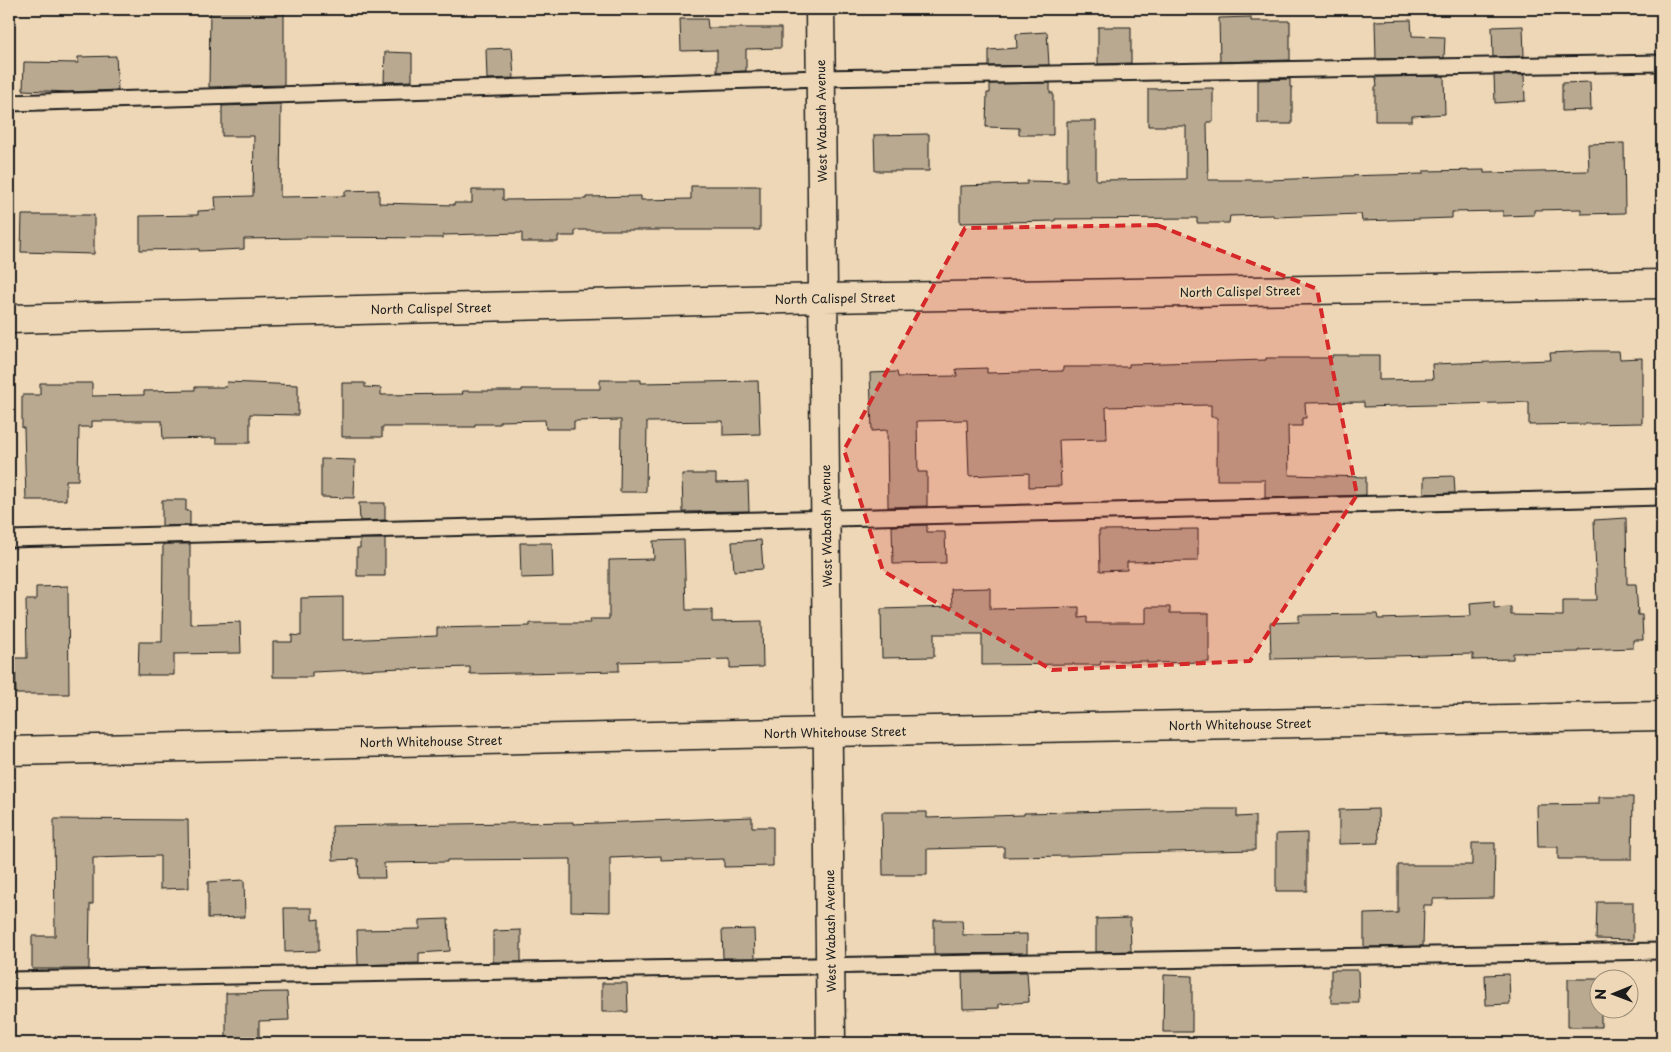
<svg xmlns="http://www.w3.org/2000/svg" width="1671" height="1052" font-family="'Playpen Sans',sans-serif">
<rect width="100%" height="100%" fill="#edd7b6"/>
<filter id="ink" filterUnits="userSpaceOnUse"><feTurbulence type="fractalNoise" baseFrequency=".02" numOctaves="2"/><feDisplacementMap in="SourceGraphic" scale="10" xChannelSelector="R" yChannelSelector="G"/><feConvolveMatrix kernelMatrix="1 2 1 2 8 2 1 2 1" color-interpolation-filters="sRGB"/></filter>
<g filter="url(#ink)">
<path fill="#b9a990" stroke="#1c1c1c" d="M 210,9 L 284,9 L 284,85 L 209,87 Z
M 1251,17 L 1251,21 L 1290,21 L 1290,60 L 1220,62 L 1219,18 Z
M 680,19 L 707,19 L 708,28 L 781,28 L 781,48 L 746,49 L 746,71 L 717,72 L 717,50 L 681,51 Z
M 1411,20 L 1412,36 L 1445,37 L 1444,58 L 1376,59 L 1375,21 Z
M 1523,26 L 1524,56 L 1493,57 L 1492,27 Z
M 1098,27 L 1131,27 L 1131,63 L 1098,64 Z
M 1047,32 L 1049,65 L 989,66 L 989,50 L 1017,48 L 1016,34 Z
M 512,48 L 514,78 L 487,79 L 486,49 Z
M 385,52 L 412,53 L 412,81 L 384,82 Z
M 116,56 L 118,90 L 68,92 L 23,90 L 24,62 L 78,63 L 78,57 Z
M 1494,75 L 1524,75 L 1525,101 L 1495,103 Z
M 1444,76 L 1445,114 L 1412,116 L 1412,121 L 1375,121 L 1375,87 L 1377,87 L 1376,77 Z
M 1290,79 L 1290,87 L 1292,87 L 1292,124 L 1258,124 L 1258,80 Z
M 1590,82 L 1591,110 L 1562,111 L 1562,83 Z
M 1050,83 L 1050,93 L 1053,93 L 1053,135 L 1019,135 L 1019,128 L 986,127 L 987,93 L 990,93 L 990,84 Z
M 1213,88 L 1213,122 L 1207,122 L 1208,180 L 1269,180 L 1344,177 L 1344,176 L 1423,174 L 1423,171 L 1484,170 L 1484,173 L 1589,171 L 1588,144 L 1624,143 L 1625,213 L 1581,214 L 1581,209 L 1534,210 L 1534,215 L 1503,216 L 1503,211 L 1452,212 L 1452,218 L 1362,221 L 1361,214 L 1274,217 L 1273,215 L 1230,216 L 1229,223 L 1197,223 L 1197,218 L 1055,219 L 1055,221 L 960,223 L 960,186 L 1027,184 L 1027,181 L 1067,182 L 1067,121 L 1096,121 L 1096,180 L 1186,179 L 1186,126 L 1148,126 L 1148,89 Z
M 281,104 L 280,197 L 345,196 L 345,191 L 379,190 L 379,203 L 454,205 L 454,203 L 472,203 L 472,190 L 503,190 L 503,200 L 586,199 L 586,197 L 641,196 L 641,200 L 691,199 L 691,186 L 760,186 L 760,230 L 575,230 L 575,236 L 558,236 L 558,242 L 522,242 L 522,233 L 443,235 L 443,238 L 306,237 L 306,238 L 244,239 L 244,249 L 199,251 L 199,249 L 140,250 L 140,216 L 198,215 L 198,211 L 216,210 L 215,197 L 253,196 L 254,136 L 222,136 L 222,106 Z
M 929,134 L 929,171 L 875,171 L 874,135 Z
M 22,215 L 94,215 L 94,254 L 21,252 Z
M 1591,351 L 1619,351 L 1620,359 L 1642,358 L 1642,423 L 1529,425 L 1529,402 L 1364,407 L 1364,402 L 1305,403 L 1306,418 L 1302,418 L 1302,426 L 1288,426 L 1289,475 L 1366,477 L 1366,495 L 1265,498 L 1265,480 L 1217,480 L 1217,417 L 1211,417 L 1211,405 L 1106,407 L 1107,439 L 1059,440 L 1061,486 L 1029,487 L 1029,473 L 969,476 L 967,420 L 917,421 L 918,472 L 927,472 L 927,506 L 888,507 L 887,430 L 872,431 L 870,373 L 897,372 L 898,377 L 957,376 L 956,369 L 987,368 L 987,373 L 1063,371 L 1063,367 L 1129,367 L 1129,364 L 1266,360 L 1266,358 L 1332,358 L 1332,355 L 1379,355 L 1379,380 L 1433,379 L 1432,364 L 1551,360 L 1550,353 Z
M 600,380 L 641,380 L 641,383 L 758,381 L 760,434 L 723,435 L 723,421 L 647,422 L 646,492 L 620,492 L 621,420 L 574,421 L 574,429 L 546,429 L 545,420 L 500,421 L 500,424 L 475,424 L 475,427 L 382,427 L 382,437 L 342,437 L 342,383 L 365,383 L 365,387 L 381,388 L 381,395 L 463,394 L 462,391 L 522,391 L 522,389 L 600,389 Z
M 227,382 L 298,385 L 298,415 L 250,414 L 250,443 L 216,443 L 216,438 L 163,439 L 162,421 L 92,421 L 92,427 L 79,427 L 78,480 L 66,480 L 66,500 L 26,500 L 24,428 L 22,428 L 22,395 L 40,395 L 40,383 L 92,383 L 92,396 L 144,395 L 144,391 L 195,390 L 195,387 L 226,387 Z
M 321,459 L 355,460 L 354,498 L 321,497 Z
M 682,474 L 716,474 L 716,483 L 748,482 L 749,511 L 683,512 Z
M 1454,476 L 1455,493 L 1424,494 L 1424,477 Z
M 162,500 L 186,500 L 186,511 L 190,511 L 190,525 L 162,526 Z
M 359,503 L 385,503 L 385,520 L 360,521 Z
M 1626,518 L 1627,584 L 1636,584 L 1638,615 L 1642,615 L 1643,640 L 1633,640 L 1633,648 L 1579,650 L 1579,652 L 1513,653 L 1513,659 L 1473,660 L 1473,654 L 1271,659 L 1270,623 L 1299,622 L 1299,615 L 1377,614 L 1378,619 L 1471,616 L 1470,603 L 1494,601 L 1494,608 L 1511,607 L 1511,615 L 1563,616 L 1563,600 L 1597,600 L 1594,520 Z
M 927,525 L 927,532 L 945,532 L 946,563 L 893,564 L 892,526 Z
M 1198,529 L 1198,561 L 1127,562 L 1127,570 L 1100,571 L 1099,530 Z
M 360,539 L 385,539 L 385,576 L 357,576 L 357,548 L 360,548 Z
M 684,540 L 686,610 L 712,610 L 712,622 L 762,621 L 763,667 L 730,668 L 730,659 L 619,662 L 619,671 L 470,674 L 470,667 L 404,669 L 403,668 L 312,672 L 312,677 L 273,677 L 273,642 L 292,642 L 292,635 L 301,636 L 301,598 L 343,597 L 343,640 L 437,636 L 437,628 L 530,626 L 530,623 L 591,623 L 590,619 L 609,619 L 609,560 L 654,559 L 653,541 Z
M 761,540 L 763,569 L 734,571 L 732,542 Z
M 520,543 L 552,543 L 553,577 L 521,578 Z
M 163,544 L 190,544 L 190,624 L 240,622 L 241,653 L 174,654 L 174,675 L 138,675 L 139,642 L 162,642 Z
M 68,586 L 69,694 L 16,694 L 15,658 L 27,658 L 26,600 L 36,600 L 36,587 Z
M 990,588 L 990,609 L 1079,607 L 1079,618 L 1087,617 L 1087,623 L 1146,623 L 1146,607 L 1170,607 L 1170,613 L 1209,613 L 1209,662 L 1147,663 L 1147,661 L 1101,661 L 1100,665 L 1074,665 L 1074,664 L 982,665 L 982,634 L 934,634 L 934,657 L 882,658 L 881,609 L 952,607 L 951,589 Z
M 1599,797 L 1633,797 L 1632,859 L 1558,859 L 1558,847 L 1538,847 L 1537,805 L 1599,804 Z
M 1208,809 L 1237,809 L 1237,817 L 1255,816 L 1255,850 L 1123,853 L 1123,854 L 1069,856 L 1004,857 L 1004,847 L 927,849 L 927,875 L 883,875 L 882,812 L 927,812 L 927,818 L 1024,815 L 1024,813 Z
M 1378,809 L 1379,843 L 1339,844 L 1339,810 Z
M 752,817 L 752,827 L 773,827 L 773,866 L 724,867 L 724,859 L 661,861 L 661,856 L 610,858 L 610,912 L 571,911 L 571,859 L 447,860 L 447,862 L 384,863 L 385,878 L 359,878 L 358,859 L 333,860 L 332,826 L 573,822 L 573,824 Z
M 54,819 L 188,820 L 189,888 L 160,889 L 160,856 L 93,858 L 93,904 L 90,904 L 89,969 L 32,969 L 32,936 L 55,936 Z
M 1307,833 L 1307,891 L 1276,891 L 1276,834 Z
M 1472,843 L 1495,843 L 1494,898 L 1433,899 L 1433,905 L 1424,905 L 1423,946 L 1364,947 L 1364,914 L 1398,913 L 1398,865 L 1472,865 Z
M 244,880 L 245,917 L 208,918 L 208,882 Z
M 1597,902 L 1633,902 L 1633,940 L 1596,939 Z
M 284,908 L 312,908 L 312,920 L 319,919 L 319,951 L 285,952 Z
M 1130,918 L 1131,951 L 1096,952 L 1096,919 Z
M 448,919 L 450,951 L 419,953 L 419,963 L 358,965 L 357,930 L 420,929 L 420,920 Z
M 934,920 L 962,920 L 963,935 L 1027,934 L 1027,953 L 934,954 Z
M 754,929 L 755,958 L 723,958 L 722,930 Z
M 521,930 L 521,962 L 493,962 L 493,931 Z
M 1331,970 L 1358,970 L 1359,1003 L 1331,1003 Z
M 1027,972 L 1029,1002 L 999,1004 L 999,1008 L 963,1009 L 962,973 Z
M 1509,974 L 1510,1004 L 1486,1005 L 1485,975 Z
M 1164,975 L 1192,976 L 1192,1032 L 1163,1032 Z
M 1568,979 L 1600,979 L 1598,980 L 1598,1010 L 1601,1010 L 1601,1027 L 1568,1027 Z
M 602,983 L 627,983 L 628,1012 L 602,1012 Z
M 287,992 L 289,1020 L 259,1021 L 259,1042 L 226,1042 L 226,993 Z"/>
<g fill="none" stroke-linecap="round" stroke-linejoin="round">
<defs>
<path id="lane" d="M 9,103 L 821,78 L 1662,63
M 9,539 L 1662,497
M 9,980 L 1662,951"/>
<path id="street" d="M 820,9 L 831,1043
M 9,319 L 823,298 L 1662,284
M 9,751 L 828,732 L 1662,716"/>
</defs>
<use href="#lane" stroke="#1c1c1c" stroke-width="19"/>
<use href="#street" stroke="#1c1c1c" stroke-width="31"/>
<use href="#lane" stroke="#edd7b6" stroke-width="15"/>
<use href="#street" stroke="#edd7b6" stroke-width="28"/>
</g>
</g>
<path fill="#d62828" fill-opacity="0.2" stroke="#d62828" stroke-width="4" stroke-dasharray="10 6" stroke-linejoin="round" d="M 1157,225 L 1317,289 L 1357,495 L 1250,661 L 1052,670 L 883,571 L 844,450 L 965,228 Z"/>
<g text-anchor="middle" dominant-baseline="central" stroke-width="4" stroke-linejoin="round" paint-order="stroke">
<g font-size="12" fill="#1c1c1c" stroke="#edd7b6">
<text transform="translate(821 121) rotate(-91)">West Wabash Avenue</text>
<text transform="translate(1240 291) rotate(-1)">North Calispel Street</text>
<text transform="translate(835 298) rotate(-1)">North Calispel Street</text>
<text transform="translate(431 308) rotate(-1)">North Calispel Street</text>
<text transform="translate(826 526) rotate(-91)">West Wabash Avenue</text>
<text transform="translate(1240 724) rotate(-1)">North Whitehouse Street</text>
<text transform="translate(835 732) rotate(-1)">North Whitehouse Street</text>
<text transform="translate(431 741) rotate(-1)">North Whitehouse Street</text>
<text transform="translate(830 931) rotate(-91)">West Wabash Avenue</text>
</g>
</g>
<rect width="1671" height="1052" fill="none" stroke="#edd7b6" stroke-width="30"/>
<rect x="15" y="15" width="1641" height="1022" fill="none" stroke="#1c1c1c" stroke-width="2" filter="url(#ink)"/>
<g transform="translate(1614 994) rotate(269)"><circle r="24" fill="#edd7b6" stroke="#998c78"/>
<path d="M0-4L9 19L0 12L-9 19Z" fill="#1c1c1c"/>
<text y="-8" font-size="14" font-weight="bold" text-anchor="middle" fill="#1c1c1c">N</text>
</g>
</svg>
